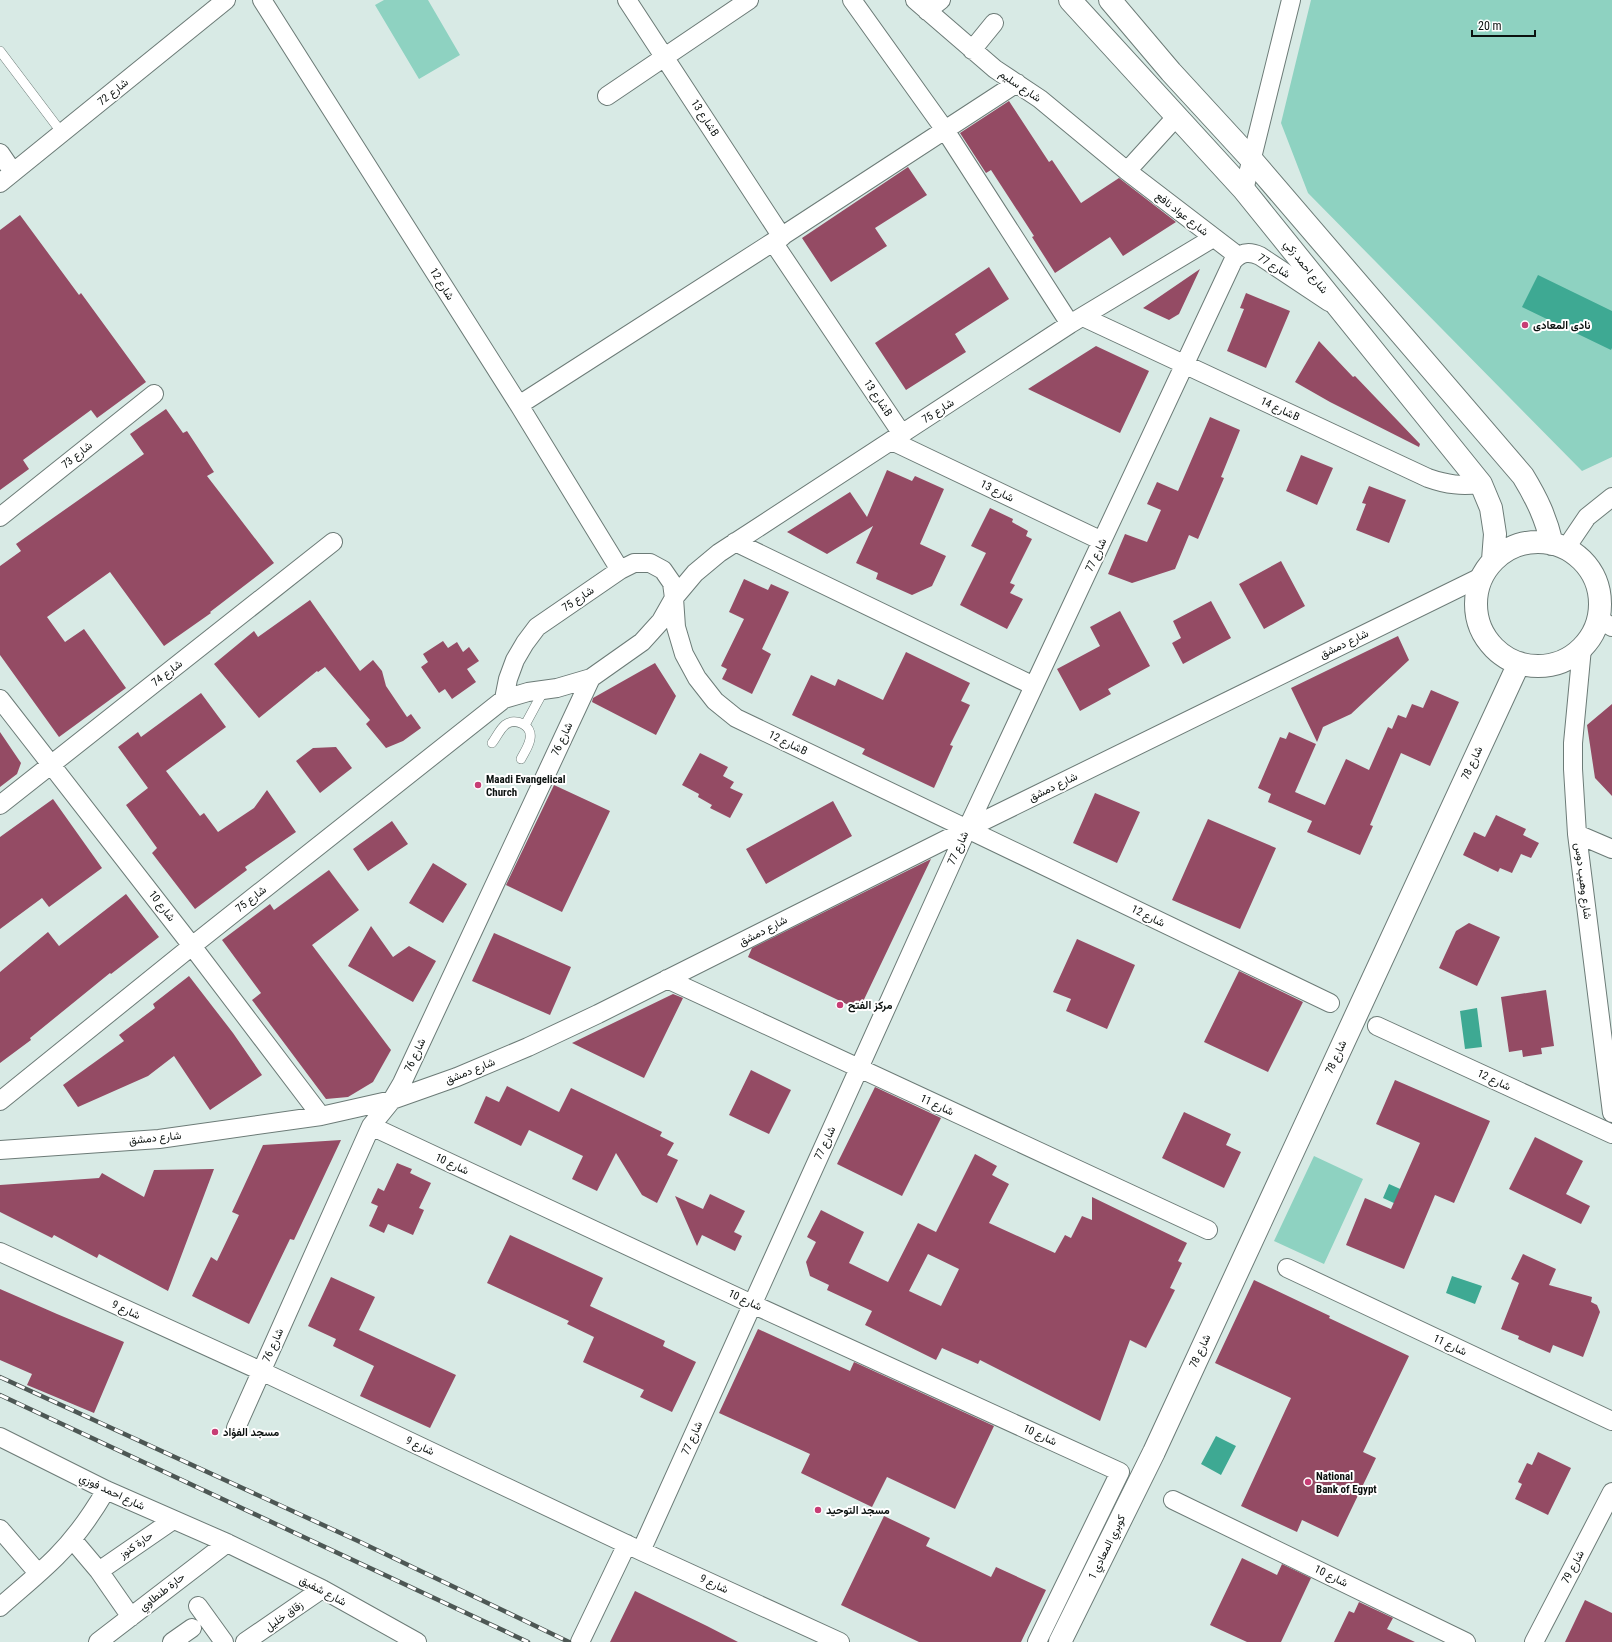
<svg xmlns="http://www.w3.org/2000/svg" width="1612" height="1642" font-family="'Roboto Condensed',Vazirmatn,sans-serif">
<rect width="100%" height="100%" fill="#d8eae5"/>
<path fill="#8ed2c1" d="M 384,0 L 428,0 L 460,55 L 419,79 L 375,5 Z
M 1311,0 L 1612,0 L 1612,457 L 1582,471 L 1308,193 L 1281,123 Z
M 1314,1156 L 1363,1179 L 1324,1264 L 1274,1241 Z"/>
<path fill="#3ea993" d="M 1538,275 L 1612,311 L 1612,348 L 1611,350 L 1522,307 Z
M 1477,1008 L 1482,1047 L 1465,1049 L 1460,1011 Z
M 1389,1184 L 1416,1196 L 1409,1210 L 1383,1198 Z
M 1452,1276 L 1482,1286 L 1475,1304 L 1446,1293 Z
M 1216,1436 L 1236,1446 L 1221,1475 L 1201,1464 Z"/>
<path fill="#944b64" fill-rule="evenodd" d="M 1009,101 L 1049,162 L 1052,160 L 1081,203 L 1119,178 L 1176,222 L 1123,256 L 1110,237 L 1055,273 L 1032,237 L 1034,236 L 991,170 L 986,173 L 960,133 Z
M 908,167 L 927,195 L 875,228 L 887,246 L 831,282 L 802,238 Z
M 20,215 L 79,295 L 81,293 L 146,382 L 97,418 L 91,410 L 23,460 L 29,469 L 0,490 L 0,230 Z
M 989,267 L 1009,299 L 955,334 L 966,352 L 906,390 L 875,343 Z
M 1200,269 L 1179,314 L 1169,320 L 1143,308 Z
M 1246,293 L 1290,311 L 1266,368 L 1227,351 L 1244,309 L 1240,308 Z
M 1319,341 L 1353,377 L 1355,376 L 1420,444 L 1419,447 L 1330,402 L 1295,382 Z
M 1096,346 L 1149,371 L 1120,433 L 1028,389 Z
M 166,409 L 183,433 L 187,431 L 214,472 L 207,476 L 274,563 L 210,612 L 211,613 L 164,646 L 110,572 L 47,617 L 65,642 L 84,629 L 126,688 L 59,737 L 0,655 L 0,566 L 21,551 L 16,544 L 144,454 L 130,434 Z
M 1210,417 L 1240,430 L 1221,477 L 1224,478 L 1198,539 L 1189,535 L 1175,569 L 1132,583 L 1108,574 L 1125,534 L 1147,542 L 1161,510 L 1147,504 L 1157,482 L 1178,491 Z
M 1301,455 L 1333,468 L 1317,505 L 1286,491 Z
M 887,470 L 912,481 L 915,476 L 944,489 L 920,544 L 946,556 L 932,586 L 912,595 L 876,579 L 878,573 L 856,563 L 873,526 L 827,554 L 787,532 L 850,492 L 867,517 Z
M 1369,486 L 1406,500 L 1389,543 L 1356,530 L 1366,504 L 1362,503 Z
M 990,508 L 1013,519 L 1012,522 L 1028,531 L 1026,536 L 1032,539 L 1010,583 L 1015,585 L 1010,593 L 1023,599 L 1007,629 L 960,605 L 986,553 L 971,546 Z
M 1281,561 L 1305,606 L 1264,629 L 1239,584 Z
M 744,579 L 768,590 L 771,584 L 789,592 L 762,649 L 771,654 L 752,694 L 722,679 L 727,669 L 721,666 L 744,619 L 729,612 Z
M 310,600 L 360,671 L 373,660 L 382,671 L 386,686 L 407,717 L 411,714 L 421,728 L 403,741 L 386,748 L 366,724 L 370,720 L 325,667 L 318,672 L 317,671 L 259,718 L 214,664 L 254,631 L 258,637 Z
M 1211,601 L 1231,638 L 1183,664 L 1172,643 L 1181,638 L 1173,621 Z
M 1120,611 L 1150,666 L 1108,689 L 1111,694 L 1080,711 L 1057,669 L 1100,646 L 1090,627 Z
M 1398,636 L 1409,660 L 1351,714 L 1323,727 L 1317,742 L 1291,688 Z
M 443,641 L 448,648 L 457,642 L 463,652 L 469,647 L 479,661 L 467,669 L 476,682 L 452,699 L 445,689 L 439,693 L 421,667 L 428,662 L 423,654 Z
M 906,652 L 970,683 L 961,701 L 970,705 L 950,745 L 953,746 L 934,788 L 862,754 L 865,749 L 792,715 L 811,675 L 835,686 L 838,679 L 883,700 Z
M 655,663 L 676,696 L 656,735 L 592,702 L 593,698 Z
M 1431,690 L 1459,702 L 1430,766 L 1401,753 L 1370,825 L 1373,826 L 1360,855 L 1307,832 L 1312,821 L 1268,802 L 1271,794 L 1258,788 L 1280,737 L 1286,739 L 1289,732 L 1316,744 L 1295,792 L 1325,805 L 1346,759 L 1369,770 L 1388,727 L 1392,729 L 1398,715 L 1406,718 L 1412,704 L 1423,708 Z
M 201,693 L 226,727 L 166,771 L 200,816 L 204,813 L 218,832 L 254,808 L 267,790 L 296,832 L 245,867 L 247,870 L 195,909 L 152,853 L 157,848 L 126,805 L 148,788 L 118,747 L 138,732 L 141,737 Z
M 1612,704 L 1612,796 L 1595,778 L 1587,725 Z
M 0,732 L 21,763 L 17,774 L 0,787 Z
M 336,747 L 352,768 L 320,793 L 296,761 L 313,748 Z
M 700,753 L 728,767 L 723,776 L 734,782 L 730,788 L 743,794 L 730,818 L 710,808 L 712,805 L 698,797 L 699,794 L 682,785 Z
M 554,785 L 610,811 L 562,912 L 506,885 Z
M 1095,793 L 1140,812 L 1117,863 L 1073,843 Z
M 53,799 L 102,868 L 49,907 L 42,898 L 0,929 L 0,837 Z
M 833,801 L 852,836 L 766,884 L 746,849 Z
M 1496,815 L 1526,829 L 1523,835 L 1539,843 L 1531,858 L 1521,854 L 1512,873 L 1500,868 L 1498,872 L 1463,855 L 1474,832 L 1485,837 Z
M 1208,819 L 1276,848 L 1240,929 L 1172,900 Z
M 392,821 L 408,844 L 368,871 L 353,849 Z
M 931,859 L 859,1010 L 748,957 L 752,948 Z
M 433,863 L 467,884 L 443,923 L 409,903 Z
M 329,870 L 359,910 L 312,945 L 391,1050 L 373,1082 L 348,1097 L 326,1099 L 252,1000 L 261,993 L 222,940 L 270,904 L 274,910 Z
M 126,894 L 159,937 L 111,974 L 110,973 L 30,1038 L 31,1040 L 0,1063 L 0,972 L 48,932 L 59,946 Z
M 1469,923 L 1500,937 L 1477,986 L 1439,968 L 1456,931 Z
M 371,926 L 393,957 L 409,946 L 436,961 L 413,1002 L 348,966 Z
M 494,933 L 571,967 L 550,1015 L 472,981 Z
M 1077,939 L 1135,965 L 1107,1029 L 1066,1011 L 1071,999 L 1053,992 Z
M 1239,971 L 1303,1002 L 1268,1072 L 1204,1042 Z
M 189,976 L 233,1033 L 262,1075 L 210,1110 L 174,1056 L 148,1076 L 78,1107 L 63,1085 L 124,1041 L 119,1035 L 155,1008 L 153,1004 Z
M 1546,990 L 1554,1046 L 1541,1048 L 1542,1054 L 1523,1057 L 1522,1050 L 1509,1052 L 1501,997 Z
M 673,994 L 683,998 L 644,1078 L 572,1043 Z
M 751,1070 L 791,1090 L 769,1134 L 729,1115 Z
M 1395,1080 L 1490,1121 L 1454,1203 L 1435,1195 L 1404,1269 L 1346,1245 L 1365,1198 L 1391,1209 L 1420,1143 L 1376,1124 Z
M 507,1086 L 559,1112 L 571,1088 L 662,1132 L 660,1136 L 674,1143 L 667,1155 L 678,1160 L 657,1203 L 642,1195 L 616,1153 L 597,1191 L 572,1179 L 583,1156 L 529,1130 L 521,1146 L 474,1123 L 486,1096 L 499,1102 Z
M 875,1087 L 941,1118 L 902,1196 L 837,1164 Z
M 1184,1112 L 1231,1134 L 1226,1145 L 1241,1152 L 1224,1188 L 1162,1158 Z
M 1535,1137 L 1583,1161 L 1566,1194 L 1590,1206 L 1581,1224 L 1509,1189 Z
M 341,1140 L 294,1240 L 290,1239 L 249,1324 L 192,1296 L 211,1257 L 217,1261 L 239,1215 L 232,1212 L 263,1145 Z
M 975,1154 L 997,1166 L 992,1175 L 1009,1184 L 989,1223 L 1055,1253 L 1065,1235 L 1071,1238 L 1082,1216 L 1092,1220 L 1092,1197 L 1187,1243 L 1178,1261 L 1182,1263 L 1170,1288 L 1175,1290 L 1146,1348 L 1130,1340 L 1100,1421 L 980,1360 L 978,1364 L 942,1348 L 936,1360 L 865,1325 L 872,1311 L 827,1290 L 829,1285 L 810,1276 L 806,1262 L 816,1242 L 807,1237 L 821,1210 L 864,1232 L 849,1263 L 888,1282 L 918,1223 L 936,1232 ZM 928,1254 L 959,1269 L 941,1306 L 909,1291 Z
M 397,1163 L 412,1169 L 410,1173 L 431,1183 L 419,1208 L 424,1210 L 413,1235 L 388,1224 L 384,1233 L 369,1226 L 378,1206 L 371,1203 L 378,1188 L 384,1191 Z
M 214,1169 L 168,1291 L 99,1254 L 97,1258 L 54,1235 L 52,1238 L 0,1212 L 0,1185 L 99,1178 L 102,1173 L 144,1197 L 154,1170 Z
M 710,1194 L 745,1211 L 734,1232 L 742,1236 L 735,1251 L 702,1235 L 697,1246 L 675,1196 L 703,1209 Z
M 510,1235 L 603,1278 L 590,1306 L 665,1341 L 663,1346 L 696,1362 L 672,1412 L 640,1397 L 644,1390 L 583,1362 L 594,1337 L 567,1324 L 569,1321 L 487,1283 Z
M 1523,1254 L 1556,1269 L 1549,1285 L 1592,1297 L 1591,1302 L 1597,1305 L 1600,1312 L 1583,1357 L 1553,1345 L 1550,1353 L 1518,1339 L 1519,1336 L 1501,1329 L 1519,1283 L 1511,1279 Z
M 331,1277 L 375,1297 L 359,1330 L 456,1375 L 430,1428 L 360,1396 L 374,1366 L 333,1346 L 336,1339 L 308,1326 Z
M 1254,1280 L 1330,1316 L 1329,1318 L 1409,1356 L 1363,1452 L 1376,1458 L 1338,1537 L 1302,1520 L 1297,1532 L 1241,1506 L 1291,1398 L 1215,1363 Z
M 0,1289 L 57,1314 L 124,1342 L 94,1413 L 27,1385 L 32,1374 L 0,1360 Z
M 758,1329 L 850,1371 L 854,1362 L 994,1426 L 955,1509 L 887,1477 L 872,1507 L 801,1473 L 810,1454 L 719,1413 Z
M 1538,1452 L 1571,1468 L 1548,1515 L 1515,1499 L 1522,1484 L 1518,1482 L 1527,1463 L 1532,1465 Z
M 884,1516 L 930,1538 L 926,1546 L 991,1577 L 996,1567 L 1046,1590 L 1021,1642 L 919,1642 L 841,1605 Z
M 1242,1558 L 1277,1575 L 1282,1564 L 1311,1578 L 1281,1642 L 1247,1642 L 1210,1625 Z
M 635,1591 L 707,1626 L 738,1642 L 610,1642 Z
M 1585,1600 L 1612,1613 L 1612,1642 L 1565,1642 Z
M 1359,1602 L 1393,1618 L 1387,1629 L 1415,1642 L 1334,1642 L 1349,1611 L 1354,1613 Z"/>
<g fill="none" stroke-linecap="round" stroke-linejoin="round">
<defs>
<path id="lane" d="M 0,51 L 62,133
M 525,725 L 544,690
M 492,743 C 496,738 500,729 505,725 C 515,717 533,725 530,739 C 529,746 524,753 521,759"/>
<path id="street" d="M 262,0 L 519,405 L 620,570
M 627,0 L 782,237
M 852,0 L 945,130 L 1070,324
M 915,0 L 995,69 L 1040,99 L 1127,171 L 1238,256
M 927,11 L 941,0
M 972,50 L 994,23
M 607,96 L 749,0
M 0,153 L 13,172
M 1127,171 L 1177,116
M 0,183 L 226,0
M 1244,190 L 1291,0
M 1213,238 L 1070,324 L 719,553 L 695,573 L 674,598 L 676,627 L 684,654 L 697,678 L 715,701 L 736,718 L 1330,1003
M 773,242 L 902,434
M 1083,317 L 1428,478 C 1448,485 1461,486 1481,484
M 519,405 L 773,242 L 1017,83
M 892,441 L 1102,541
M 0,517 L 154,394
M 735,542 L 1034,686
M 1566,548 L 1587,517 L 1612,497
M 1599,619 L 1612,627
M 1582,648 L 1573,743 L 1573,769 L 1577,834 L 1612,1113
M 0,699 L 192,946 L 321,1116
M 0,805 L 333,542
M 1577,834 L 1612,849
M 667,979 L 1208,1230
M 1377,1026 L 1612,1134
M 0,1101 L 192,946 L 504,699 L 528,692 L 557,688 L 591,678 L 642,642 L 661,621 L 674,598 L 672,583 L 663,570 L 650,563 L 634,563 L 620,570 L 537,627 L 525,643 L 515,660 L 508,679 L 504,699
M 371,1126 L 752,1304 L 1120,1472 L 1037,1642
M 0,1150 L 159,1139 L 321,1116 L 392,1100 L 457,1077 L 528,1047 L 598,1014 L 967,829 L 1483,576
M 0,1252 L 261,1371 L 641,1551 L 840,1642
M 1287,1268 L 1612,1421
M 236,1428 L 371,1126 L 392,1100 L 402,1083 L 591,678
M 0,1437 L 106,1490 L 227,1543 L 322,1589 L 417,1642
M 1173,1500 L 1466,1642
M 0,1529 L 38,1573
M 72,1539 L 99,1571 L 131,1617
M 641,1551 L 967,829 L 1233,261 C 1241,252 1249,251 1260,256 L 1329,302
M 99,1571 L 173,1520
M 198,1606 L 224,1642
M 0,1607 C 18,1591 38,1575 56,1557 C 76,1537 92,1514 106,1490
M 98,1642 L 227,1543
M 172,1642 L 192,1628
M 245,1642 L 322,1589
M 580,1642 L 627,1544
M 1534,1642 L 1612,1492"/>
<path id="secondary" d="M 1070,0 L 1244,190 L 1481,484 L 1491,508 L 1495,534 L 1493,560
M 1110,0 L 1171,72 L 1251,159 L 1523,476 C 1537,499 1546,518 1552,544
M1476 604a62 62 0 1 1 124 0a62 62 0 1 1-124 0Z
M 1060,1642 L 1154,1452 L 1519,663"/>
</defs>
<use href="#lane" stroke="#6c7b77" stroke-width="10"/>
<use href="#street" stroke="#6c7b77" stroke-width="20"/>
<use href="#secondary" stroke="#6c7b77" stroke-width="24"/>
<use href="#lane" stroke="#fff" stroke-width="9"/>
<use href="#street" stroke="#fff" stroke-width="18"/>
<use href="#secondary" stroke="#fff" stroke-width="22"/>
<defs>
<path id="rail" d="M 0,1377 L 358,1541 L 569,1642
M 0,1395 L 528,1642"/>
</defs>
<use href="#rail" stroke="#4d5754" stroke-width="4.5"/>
<use href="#rail" stroke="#fff" stroke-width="3" stroke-dasharray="9" stroke-linecap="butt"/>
</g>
<g fill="#c73d74" stroke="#fff" stroke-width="1.5">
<circle cx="1525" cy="325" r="4"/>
<circle cx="478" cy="785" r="4"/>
<circle cx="840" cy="1005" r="4"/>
<circle cx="215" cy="1432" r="4"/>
<circle cx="1308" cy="1482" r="4"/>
<circle cx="818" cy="1510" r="4"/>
</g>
<g text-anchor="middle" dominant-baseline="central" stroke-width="4" stroke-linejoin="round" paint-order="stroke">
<g font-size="11" fill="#0b110f" stroke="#fff">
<text transform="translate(1020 86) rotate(34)">شارع سليم</text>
<text transform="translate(113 92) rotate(-39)">شارع 72</text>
<text transform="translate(705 118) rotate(57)">شارع 13B</text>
<text transform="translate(1182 214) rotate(38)">شارع عواد نافع</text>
<text transform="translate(1274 266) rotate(32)">شارع 77</text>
<text transform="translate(1306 267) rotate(52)">شارع احمد زكي</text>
<text transform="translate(442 284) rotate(58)">شارع 12</text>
<text transform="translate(878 398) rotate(56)">شارع 13B</text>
<text transform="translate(1280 409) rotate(25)">شارع 14B</text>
<text transform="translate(938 411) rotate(-33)">شارع 75</text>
<text transform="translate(77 455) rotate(-39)">شارع 73</text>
<text transform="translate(997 491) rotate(26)">شارع 13</text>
<text transform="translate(1096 555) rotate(-65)">شارع 77</text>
<text transform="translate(578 599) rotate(-34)">شارع 75</text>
<text transform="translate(1344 644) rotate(-26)">شارع دمشق</text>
<text transform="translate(167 673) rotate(-38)">شارع 74</text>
<text transform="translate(562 739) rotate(-65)">شارع 76</text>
<text transform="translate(788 743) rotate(26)">شارع 12B</text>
<text transform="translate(1472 763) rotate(-65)">شارع 78</text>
<text transform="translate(1053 787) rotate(-26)">شارع دمشق</text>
<text transform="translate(958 848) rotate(-66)">شارع 77</text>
<text transform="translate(1583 881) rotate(83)">شارع وهيب دوس</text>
<text transform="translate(251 899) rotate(-38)">شارع 75</text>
<text transform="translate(162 906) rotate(52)">شارع 10</text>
<text transform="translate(1148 916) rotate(26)">شارع 12</text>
<text transform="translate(763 931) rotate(-27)">شارع دمشق</text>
<text transform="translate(415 1055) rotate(-65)">شارع 76</text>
<text transform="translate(1336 1057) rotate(-65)">شارع 78</text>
<text transform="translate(470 1071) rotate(-22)">شارع دمشق</text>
<text transform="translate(1494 1080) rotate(25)">شارع 12</text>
<text transform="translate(937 1105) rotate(25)">شارع 11</text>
<text transform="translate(155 1138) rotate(-6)">شارع دمشق</text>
<text transform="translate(825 1143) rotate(-65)">شارع 77</text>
<text transform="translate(452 1164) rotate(25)">شارع 10</text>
<text transform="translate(745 1300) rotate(25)">شارع 10</text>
<text transform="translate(126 1310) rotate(25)">شارع 9</text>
<text transform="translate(273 1345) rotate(-66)">شارع 76</text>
<text transform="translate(1450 1345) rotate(25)">شارع 11</text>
<text transform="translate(1200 1351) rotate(-65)">شارع 78</text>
<text transform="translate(1040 1435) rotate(25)">شارع 10</text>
<text transform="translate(692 1438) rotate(-66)">شارع 77</text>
<text transform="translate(420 1446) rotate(25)">شارع 9</text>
<text transform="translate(112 1492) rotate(25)">شارع احمد فوزي</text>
<text transform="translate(136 1545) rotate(-35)">حارة كنوز</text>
<text transform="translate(1107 1547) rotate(-64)">كوبري المعادي 1</text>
<text transform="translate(1573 1567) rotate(-62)">شارع 79</text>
<text transform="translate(1331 1576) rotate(26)">شارع 10</text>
<text transform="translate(714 1584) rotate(25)">شارع 9</text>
<text transform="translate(323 1591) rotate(28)">شارع شفيق</text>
<text transform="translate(162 1592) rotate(-38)">حارة طنطاوي</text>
<text transform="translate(284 1616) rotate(-35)">زقاق خليل</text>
</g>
<g font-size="11" font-weight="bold" fill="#0b110f" stroke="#fff" text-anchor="start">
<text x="1533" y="325">نادى المعادى</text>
<text x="486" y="779">Maadi Evangelical<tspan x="486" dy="13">Church</tspan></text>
<text x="848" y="1005">مركز الفتح</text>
<text x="223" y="1432">مسجد الفؤاد</text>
<text x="1316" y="1476">National<tspan x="1316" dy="13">Bank of Egypt</tspan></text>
<text x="826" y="1510">مسجد التوحيد</text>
</g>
</g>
<path d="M1472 30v6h63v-6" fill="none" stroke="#0b110f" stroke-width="2"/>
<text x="1478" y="30" font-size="12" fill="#0b110f" stroke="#ffffff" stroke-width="3" paint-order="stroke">20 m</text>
</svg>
